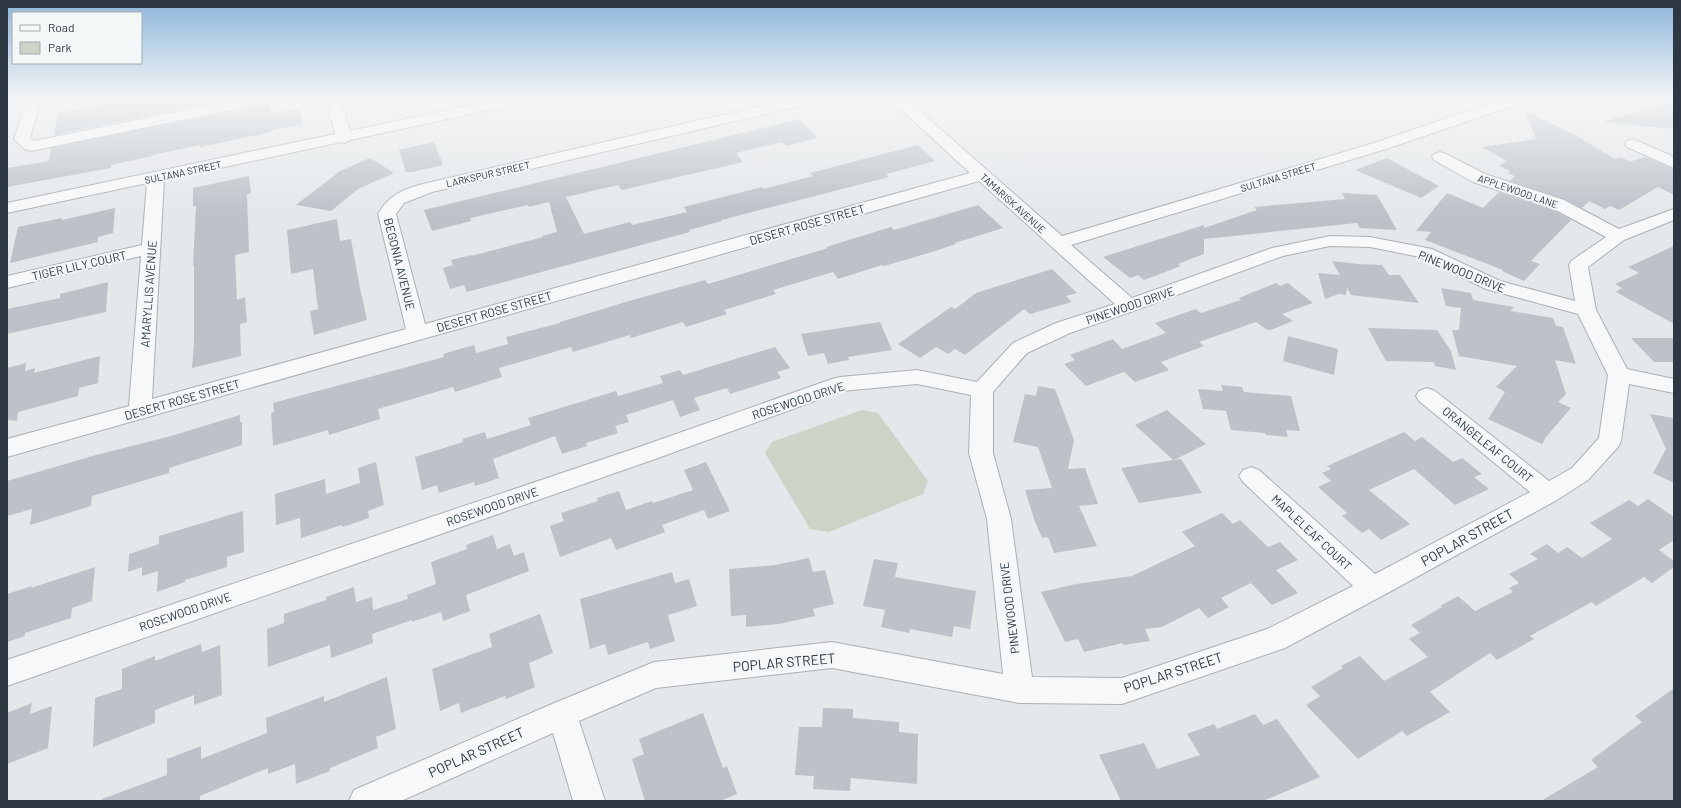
<svg xmlns="http://www.w3.org/2000/svg" width="1681" height="808" font-family="Barlow,sans-serif">
<rect width="100%" height="100%" fill="#e5e8eb"/>
<path fill="#ccd4c7" d="M 862,410 L 878,413 L 928,481 L 923,494 L 829,532 L 810,529 L 765,453 L 772,442 Z"/>
<path fill="#bcc2c8" d="M 114,99 L 231,99 L 54,135 L 58,113 L 98,106 L 98,102 Z
M 1674,100 L 1674,129 L 1603,122 Z
M 270,103 L 271,113 L 300,108 L 303,124 L 272,130 L 272,132 L 200,147 L 200,145 L 152,155 L 152,156 L 111,165 L 111,168 L 7,187 L 7,168 L 49,161 L 51,148 Z
M 1524,110 L 1577,136 L 1615,159 L 1621,157 L 1630,162 L 1645,157 L 1674,169 L 1674,195 L 1658,187 L 1619,210 L 1610,206 L 1605,209 L 1589,201 L 1582,208 L 1564,199 L 1510,181 L 1515,176 L 1507,173 L 1510,171 L 1499,166 L 1507,161 L 1482,147 L 1536,139 Z
M 800,119 L 817,138 L 786,146 L 782,142 L 736,153 L 743,162 L 622,190 L 618,185 L 566,197 L 584,234 L 630,222 L 632,225 L 687,212 L 684,207 L 762,187 L 763,189 L 813,176 L 810,173 L 918,145 L 935,161 L 886,174 L 889,177 L 721,220 L 722,221 L 689,230 L 690,232 L 467,292 L 464,285 L 450,289 L 443,268 L 453,265 L 451,260 L 471,255 L 471,256 L 543,237 L 542,236 L 557,232 L 549,202 L 529,207 L 528,205 L 470,218 L 471,221 L 432,231 L 424,210 Z
M 434,142 L 443,165 L 412,172 L 406,172 L 399,150 Z
M 370,158 L 394,173 L 358,189 L 331,211 L 296,205 L 340,171 Z
M 1387,158 L 1439,186 L 1421,198 L 1355,170 Z
M 249,176 L 251,193 L 247,194 L 249,252 L 235,255 L 237,300 L 245,297 L 247,322 L 240,324 L 241,356 L 192,368 L 194,342 L 194,265 L 193,265 L 196,206 L 193,206 L 193,188 Z
M 1499,192 L 1551,209 L 1571,220 L 1531,261 L 1540,264 L 1524,281 L 1502,271 L 1503,270 L 1425,240 L 1431,232 L 1416,231 L 1447,193 L 1483,208 Z
M 1342,193 L 1377,195 L 1397,230 L 1360,228 L 1357,223 L 1204,239 L 1204,254 L 1178,264 L 1181,266 L 1144,280 L 1138,275 L 1130,278 L 1103,257 L 1204,225 L 1204,228 L 1257,210 L 1254,207 L 1345,199 Z
M 978,205 L 1003,228 L 955,243 L 956,244 L 932,252 L 884,266 L 882,265 L 838,279 L 833,272 L 773,290 L 776,294 L 724,310 L 727,314 L 686,327 L 683,322 L 631,338 L 630,335 L 573,352 L 571,347 L 499,368 L 502,377 L 455,392 L 453,387 L 378,409 L 380,419 L 329,435 L 328,430 L 273,446 L 271,413 L 274,412 L 273,403 L 444,357 L 443,354 L 474,345 L 476,353 L 508,344 L 506,337 L 560,323 L 560,322 L 629,301 L 705,280 L 708,284 L 828,248 L 826,247 L 891,227 L 894,230 Z
M 115,208 L 113,233 L 98,237 L 98,242 L 10,263 L 18,227 L 62,218 L 62,220 Z
M 337,219 L 340,241 L 351,239 L 360,288 L 367,320 L 314,335 L 310,311 L 318,309 L 313,269 L 291,274 L 287,230 Z
M 1674,246 L 1674,324 L 1616,292 L 1622,288 L 1615,284 L 1639,273 L 1628,267 Z
M 1332,261 L 1359,264 L 1382,265 L 1389,275 L 1400,275 L 1419,303 L 1351,295 L 1347,288 L 1346,295 L 1339,294 L 1325,299 L 1318,273 L 1340,275 Z
M 1052,269 L 1077,293 L 1066,296 L 1072,302 L 1030,314 L 1024,309 L 965,355 L 955,349 L 948,354 L 936,347 L 920,358 L 898,344 L 951,307 L 955,309 L 976,293 Z
M 108,282 L 106,312 L 7,334 L 7,309 L 60,298 L 60,294 Z
M 1276,283 L 1280,286 L 1288,283 L 1313,303 L 1282,314 L 1293,321 L 1271,330 L 1267,330 L 1256,322 L 1199,342 L 1204,346 L 1161,362 L 1169,370 L 1135,382 L 1124,372 L 1086,386 L 1064,364 L 1075,360 L 1070,355 L 1113,339 L 1122,349 L 1166,333 L 1155,323 L 1196,309 L 1201,313 L 1241,300 L 1239,298 Z
M 1441,288 L 1471,293 L 1473,300 L 1514,307 L 1510,311 L 1553,318 L 1556,326 L 1563,327 L 1576,364 L 1555,360 L 1566,394 L 1558,402 L 1571,408 L 1546,437 L 1542,444 L 1488,419 L 1505,392 L 1496,387 L 1517,366 L 1459,356 L 1452,330 L 1459,330 L 1461,308 L 1446,306 Z
M 880,322 L 892,350 L 848,357 L 849,360 L 828,364 L 824,353 L 808,356 L 801,334 Z
M 1368,328 L 1437,330 L 1451,351 L 1456,370 L 1435,366 L 1434,362 L 1386,361 Z
M 1288,336 L 1338,349 L 1334,375 L 1283,361 Z
M 1631,338 L 1674,338 L 1674,362 L 1654,362 Z
M 775,347 L 790,368 L 777,372 L 781,378 L 730,394 L 727,388 L 694,398 L 700,410 L 680,417 L 673,400 L 626,415 L 629,422 L 615,426 L 618,433 L 586,443 L 587,446 L 562,454 L 555,436 L 493,459 L 499,478 L 475,486 L 474,482 L 439,493 L 437,485 L 422,490 L 415,457 L 463,442 L 462,439 L 485,432 L 487,439 L 531,425 L 528,418 L 616,391 L 618,396 L 663,383 L 660,376 L 680,370 L 683,375 Z
M 100,356 L 98,383 L 79,388 L 78,396 L 18,412 L 17,421 L 7,420 L 7,368 L 26,363 L 25,371 L 35,368 L 34,373 Z
M 1221,385 L 1242,387 L 1244,392 L 1291,396 L 1300,431 L 1286,430 L 1288,437 L 1266,435 L 1265,433 L 1231,430 L 1226,411 L 1203,409 L 1198,389 L 1223,391 Z
M 1038,386 L 1055,389 L 1074,440 L 1068,469 L 1085,468 L 1098,504 L 1079,506 L 1097,546 L 1054,553 L 1048,537 L 1042,538 L 1034,519 L 1025,490 L 1052,488 L 1038,447 L 1013,442 L 1025,394 L 1036,396 Z
M 1167,410 L 1206,444 L 1174,460 L 1181,459 L 1202,493 L 1139,503 L 1121,468 L 1173,460 L 1135,425 Z
M 1650,414 L 1674,418 L 1674,483 L 1653,473 L 1666,449 Z
M 240,415 L 240,422 L 242,422 L 242,445 L 169,468 L 169,473 L 92,496 L 91,506 L 30,525 L 32,509 L 7,516 L 7,481 L 96,455 L 171,436 Z
M 1404,432 L 1415,441 L 1422,437 L 1453,462 L 1462,458 L 1482,474 L 1474,477 L 1489,489 L 1455,505 L 1414,469 L 1369,490 L 1410,524 L 1381,540 L 1369,529 L 1362,533 L 1342,516 L 1347,513 L 1318,487 L 1331,481 L 1322,473 L 1331,469 L 1327,466 Z
M 376,462 L 384,505 L 368,511 L 369,518 L 343,527 L 342,525 L 301,538 L 300,518 L 276,525 L 275,494 L 325,479 L 326,494 L 360,483 L 358,468 Z
M 706,462 L 730,511 L 708,519 L 704,510 L 662,525 L 665,532 L 616,550 L 611,538 L 560,557 L 550,526 L 564,521 L 561,513 L 598,501 L 597,498 L 619,491 L 626,510 L 652,501 L 653,503 L 693,490 L 684,470 Z
M 1648,499 L 1674,517 L 1674,540 L 1659,550 L 1674,561 L 1674,567 L 1652,583 L 1644,577 L 1596,606 L 1592,602 L 1530,636 L 1534,639 L 1497,660 L 1490,653 L 1430,692 L 1450,712 L 1407,736 L 1402,731 L 1358,759 L 1306,705 L 1320,696 L 1311,687 L 1343,668 L 1341,666 L 1360,656 L 1384,681 L 1428,657 L 1409,639 L 1420,633 L 1411,625 L 1442,607 L 1440,606 L 1458,596 L 1475,611 L 1513,592 L 1509,588 L 1519,583 L 1509,574 L 1538,559 L 1530,554 L 1547,544 L 1558,553 L 1567,547 L 1582,558 L 1612,539 L 1590,523 L 1629,500 L 1638,506 Z
M 243,511 L 244,552 L 227,557 L 227,567 L 185,580 L 185,582 L 157,592 L 158,571 L 142,576 L 142,567 L 128,572 L 129,554 L 159,544 L 159,536 Z
M 1222,513 L 1233,524 L 1240,520 L 1268,547 L 1280,542 L 1298,560 L 1276,570 L 1298,593 L 1272,605 L 1251,583 L 1221,598 L 1229,607 L 1208,618 L 1199,608 L 1162,627 L 1145,629 L 1150,641 L 1123,645 L 1123,643 L 1084,652 L 1078,639 L 1065,642 L 1041,592 L 1076,584 L 1132,576 L 1195,546 L 1182,532 Z
M 493,535 L 497,549 L 510,544 L 514,556 L 524,552 L 529,571 L 466,595 L 470,611 L 443,621 L 441,612 L 412,622 L 412,620 L 372,634 L 373,643 L 331,658 L 330,645 L 268,667 L 267,629 L 284,623 L 284,614 L 326,600 L 326,597 L 354,587 L 356,602 L 372,597 L 373,610 L 408,599 L 407,595 L 436,584 L 431,562 L 467,549 L 466,545 Z
M 809,558 L 813,572 L 825,570 L 834,604 L 813,609 L 815,616 L 779,624 L 746,627 L 746,615 L 731,616 L 729,569 L 775,565 Z
M 874,559 L 898,563 L 895,577 L 976,591 L 970,629 L 954,626 L 952,637 L 910,629 L 909,633 L 881,627 L 885,610 L 863,606 Z
M 95,567 L 92,601 L 72,608 L 71,618 L 25,633 L 25,636 L 7,642 L 7,594 L 32,586 L 31,588 Z
M 672,572 L 675,583 L 689,579 L 697,606 L 668,615 L 675,641 L 650,649 L 648,642 L 608,655 L 605,644 L 590,649 L 580,599 Z
M 540,614 L 553,653 L 529,663 L 535,687 L 506,699 L 505,696 L 461,713 L 459,703 L 440,711 L 432,669 L 492,647 L 489,634 Z
M 201,644 L 202,652 L 220,645 L 222,695 L 194,705 L 194,695 L 155,710 L 155,723 L 93,747 L 95,698 L 122,689 L 122,669 L 155,656 L 155,661 Z
M 387,677 L 396,729 L 376,737 L 378,748 L 330,768 L 330,771 L 296,784 L 295,764 L 268,774 L 268,768 L 200,796 L 200,801 L 102,801 L 102,799 L 167,775 L 167,759 L 201,746 L 201,759 L 267,733 L 266,718 L 324,696 L 324,702 Z
M 1674,688 L 1674,801 L 1541,801 L 1598,767 L 1591,760 L 1642,722 L 1635,716 Z
M 32,703 L 30,714 L 52,706 L 48,748 L 7,764 L 7,713 Z
M 823,708 L 853,709 L 853,718 L 899,722 L 899,732 L 918,734 L 917,784 L 851,778 L 850,791 L 813,789 L 814,776 L 795,775 L 799,727 L 822,727 Z
M 703,713 L 723,768 L 727,766 L 737,794 L 720,801 L 645,801 L 632,759 L 644,754 L 639,739 Z
M 1255,714 L 1263,725 L 1277,719 L 1320,777 L 1263,801 L 1121,801 L 1099,755 L 1144,743 L 1157,769 L 1200,755 L 1187,734 L 1214,724 L 1217,729 Z"/>
<g fill="none" stroke-linecap="round" stroke-linejoin="round">
<defs>
<path id="minor" d="M 27,99 L 41,99 L 30,138 L 34,141 L 240,99 L 271,99 L 269,102 L 264,103 L 31,151 L 25,149 L 14,139 Z
M 326,99 L 340,99 L 350,131 L 499,99 L 529,99 L 527,102 L 522,103 L 350,140 L 344,143 L 341,142 L 164,180 L 152,399 L 406,329 L 378,214 C 389,194 406,188 427,183 L 791,99 L 819,99 L 817,102 L 812,103 L 432,192 L 404,203 L 396,214 L 425,324 L 970,173 L 890,99 L 906,99 L 1062,236 L 1374,143 L 1503,99 L 1526,99 L 1524,102 L 1386,149 L 1071,245 L 1132,298 L 1272,248 L 1330,236 L 1370,237 L 1432,249 L 1500,281 L 1575,301 L 1569,265 L 1571,261 L 1606,237 L 1552,208 L 1473,182 L 1434,160 L 1432,157 L 1434,154 L 1440,152 L 1446,154 L 1485,174 L 1564,200 L 1619,229 L 1674,209 L 1674,220 L 1624,240 L 1588,267 L 1596,310 L 1627,369 L 1674,379 L 1674,393 L 1629,384 L 1621,441 L 1618,447 L 1588,480 L 1557,500 L 1382,596 L 1285,648 L 1122,704 L 1019,703 L 832,668 L 656,688 L 579,721 L 605,801 L 573,801 L 553,733 L 401,801 L 349,801 L 354,790 L 552,704 L 654,662 L 832,642 L 1003,674 L 987,519 L 969,453 L 971,395 L 917,384 L 842,391 L 658,458 L 7,686 L 7,660 L 642,446 L 832,379 L 840,377 L 917,370 L 977,382 L 1013,343 L 1056,323 L 1115,304 L 979,181 L 7,457 L 7,439 L 129,406 L 141,256 L 7,288 L 7,276 L 142,245 L 147,183 L 7,213 L 7,203 L 335,134 ZM 1330,246 L 1370,247 L 1420,257 L 1486,289 L 1578,314 L 1608,375 L 1599,438 L 1572,468 L 1549,481 L 1435,391 L 1427,388 L 1419,391 L 1416,396 L 1419,401 L 1530,492 L 1375,574 L 1259,470 L 1251,467 L 1243,470 L 1239,476 L 1243,482 L 1353,586 L 1267,629 L 1122,678 L 1032,677 L 1011,519 L 993,453 L 993,392 L 1027,353 L 1070,333 L 1136,310 L 1283,256 Z
M 1633,139 L 1674,157 L 1674,168 L 1627,147 L 1625,144 L 1627,141 Z"/>
</defs>
<use href="#minor" stroke="#aab0b5" stroke-width="2"/>
<use href="#minor" fill="#f7f8fa" fill-rule="evenodd"/>
</g>
<linearGradient id="sky" x2="0" y2="1"><stop stop-color="#8db6db"/><stop offset="0.46" stop-color="#f3f5f6"/><stop offset="1" stop-color="#f3f5f6" stop-opacity="0"/></linearGradient>
<rect width="1681" height="213" fill="url(#sky)"/>
<g text-anchor="middle" dominant-baseline="central" stroke-width="4" stroke-linejoin="round" paint-order="stroke">
<g font-size="10" fill="#2e3842" stroke="#f4f7f8">
<text transform="translate(183 172) rotate(-12)">SULTANA STREET</text>
<text transform="translate(488 174) rotate(-13)">LARKSPUR STREET</text>
<text transform="translate(1278 177) rotate(-17)">SULTANA STREET</text>
<text transform="translate(1518 191) rotate(19)">APPLEWOOD LANE</text>
<text transform="translate(1013 203) rotate(42)">TAMARISK AVENUE</text>
</g>
<g font-size="12" fill="#2e3842" stroke="#f4f7f8">
<text transform="translate(807 224) rotate(-16)">DESERT ROSE STREET</text>
<text transform="translate(400 264) rotate(76)">BEGONIA AVENUE</text>
<text transform="translate(79 265) rotate(-13)">TIGER LILY COURT</text>
<text transform="translate(1462 271) rotate(22)">PINEWOOD DRIVE</text>
<text transform="translate(148 294) rotate(-86)">AMARYLLIS AVENUE</text>
<text transform="translate(1130 305) rotate(-19)">PINEWOOD DRIVE</text>
<text transform="translate(494 311) rotate(-16)">DESERT ROSE STREET</text>
<text transform="translate(182 399) rotate(-16)">DESERT ROSE STREET</text>
<text transform="translate(798 400) rotate(-18)">ROSEWOOD DRIVE</text>
<text transform="translate(1488 444) rotate(39)">ORANGELEAF COURT</text>
<text transform="translate(492 506) rotate(-19)">ROSEWOOD DRIVE</text>
<text transform="translate(1312 532) rotate(43)">MAPLELEAF COURT</text>
<text transform="translate(1009 608) rotate(-97)">PINEWOOD DRIVE</text>
<text transform="translate(185 611) rotate(-19)">ROSEWOOD DRIVE</text>
</g>
<g font-size="14" fill="#2e3842" stroke="#f4f7f8">
<text transform="translate(1467 537) rotate(-29)">POPLAR STREET</text>
<text transform="translate(784 662) rotate(-5)">POPLAR STREET</text>
<text transform="translate(1173 672) rotate(-18)">POPLAR STREET</text>
<text transform="translate(476 752) rotate(-24)">POPLAR STREET</text>
</g>
</g>
<rect width="1681" height="808" fill="none" stroke="#2e3842" stroke-width="16"/>
<rect x="12" y="12" width="130" height="52" fill="#f4f7f8" stroke="#a5abaf"/>
<rect x="20" y="25" width="20" height="6" fill="#f7f8fa" stroke="#a5abaf"/>
<text x="48" y="32" font-size="12" fill="#2e3842">Road</text>
<rect x="20" y="42" width="20" height="12" fill="#ccd4c7" stroke="#a5abaf"/>
<text x="48" y="52" font-size="12" fill="#2e3842">Park</text>
</svg>
